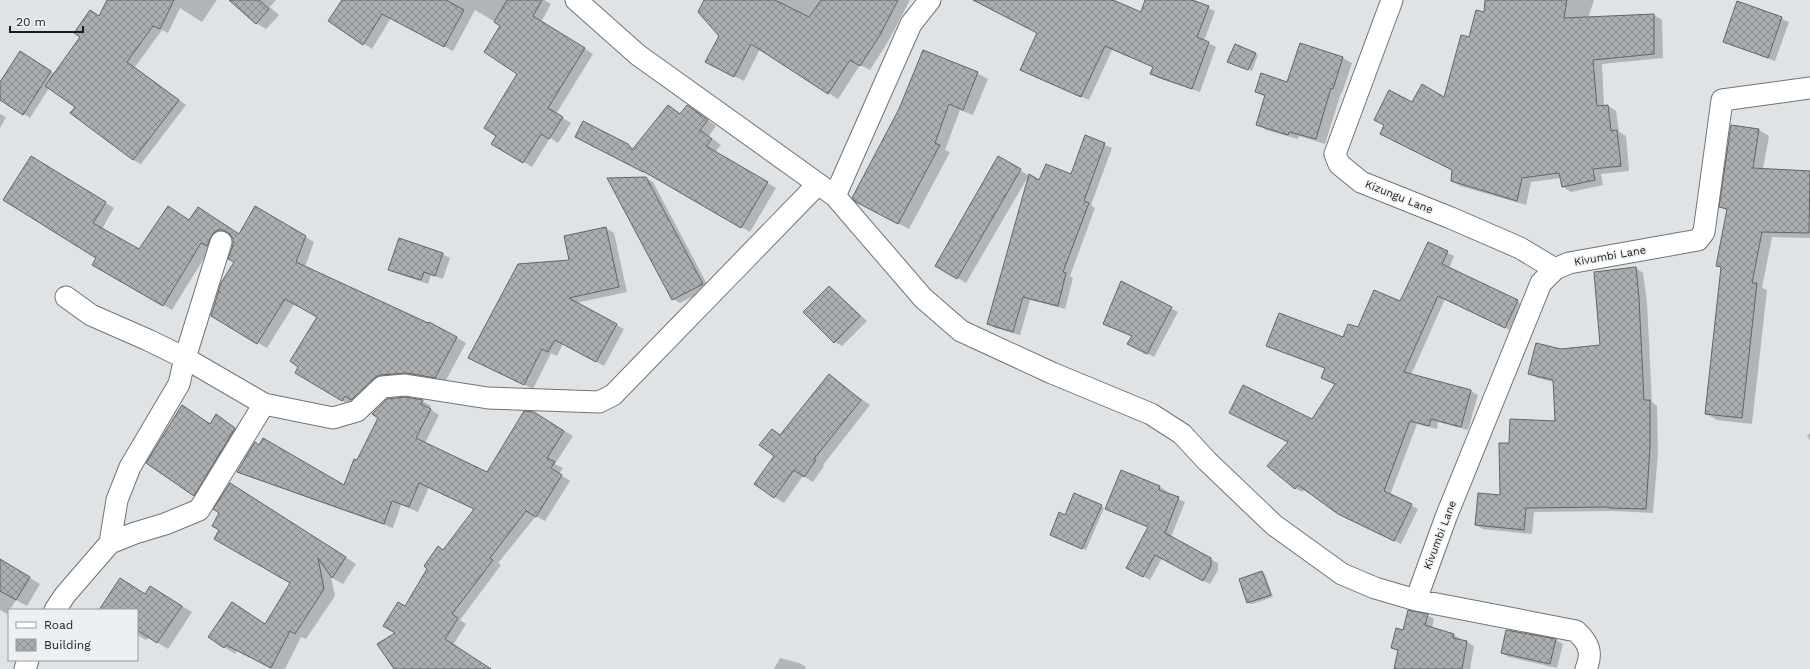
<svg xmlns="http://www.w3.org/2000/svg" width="1810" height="669" font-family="'Work Sans',sans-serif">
<defs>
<pattern id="building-cross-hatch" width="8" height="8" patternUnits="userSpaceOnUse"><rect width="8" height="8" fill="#abaeb0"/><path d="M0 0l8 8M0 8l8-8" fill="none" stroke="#8a8d8e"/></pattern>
</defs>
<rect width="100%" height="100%" fill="#dfe3e5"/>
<path fill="#0003" d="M 109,0 L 217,0 L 202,22 L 180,8 L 168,33 L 162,30 L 135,67 L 186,105 L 141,164 L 133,160 L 77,107 L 49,88 L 30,118 L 0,99 L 0,84 L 27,57 L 55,74 L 100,17 Z
M 231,0 L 276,0 L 270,7 L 279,15 L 266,29 L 256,23 Z
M 343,0 L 544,0 L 551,4 L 541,22 L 593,54 L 556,114 L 571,123 L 558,143 L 550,138 L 532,167 L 493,143 L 498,135 L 518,73 L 502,26 L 475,10 L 453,51 L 391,18 L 372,49 L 329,21 Z
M 705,0 L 910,0 L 889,40 L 870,70 L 860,65 L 838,99 L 760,49 L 744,81 L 716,67 L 720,36 Z
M 986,0 L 1110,0 L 1142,14 L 1146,0 L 1189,0 L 1215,11 L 1204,41 L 1216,47 L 1200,92 L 1158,78 L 1151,73 L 1154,67 L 1112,50 L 1089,100 L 1028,74 L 1038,33 Z
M 1548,0 L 1594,0 L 1588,18 L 1654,15 L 1662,20 L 1663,58 L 1602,64 L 1604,106 L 1608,106 L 1616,111 L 1619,132 L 1626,136 L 1629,171 L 1601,174 L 1603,185 L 1571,192 L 1563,187 L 1561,178 L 1531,182 L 1526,205 L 1460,186 L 1452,181 L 1453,170 L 1413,103 L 1445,99 L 1469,39 L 1515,22 Z
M 1738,2 L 1789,22 L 1775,61 L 1724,41 Z
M 1300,44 L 1343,58 L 1352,63 L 1342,93 L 1341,93 L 1325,144 L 1299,136 L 1298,139 L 1266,130 L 1257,124 L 1265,97 L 1256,92 L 1287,83 Z
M 1255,54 L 1258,55 L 1252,71 L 1232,63 Z
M 977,73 L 988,79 L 973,115 L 960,110 L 945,150 L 950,152 L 909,229 L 856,201 Z
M 668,106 L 681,114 L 687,106 L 716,126 L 709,136 L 721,145 L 715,152 L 776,188 L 750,232 L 650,174 L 651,176 L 585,142 L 628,145 L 634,149 Z
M 0,114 L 6,117 L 0,128 Z
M 1732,126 L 1759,130 L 1769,136 L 1763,169 L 1810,172 L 1810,238 L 1772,237 L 1762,288 L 1767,290 L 1752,424 L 1717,420 L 1706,414 L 1722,268 L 1717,265 L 1728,211 L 1721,207 Z
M 1085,137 L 1112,148 L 1091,205 L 1095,208 L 1070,276 L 1073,278 L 1065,309 L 1030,300 L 1020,335 L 995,328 L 988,324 L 1029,175 L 966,283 L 936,265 L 999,158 L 1040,182 L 1072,175 Z
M 40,163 L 114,208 L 102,229 L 139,250 L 190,221 L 198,209 L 239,235 L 256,208 L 314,242 L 305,267 L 429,325 L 430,323 L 466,343 L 445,382 L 351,406 L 296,373 L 319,317 L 295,303 L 267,348 L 212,315 L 235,262 L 229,258 L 234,240 L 231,235 L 228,235 L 211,247 L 172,310 L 93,264 L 97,257 Z
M 646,178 L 653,182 L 709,288 L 680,303 L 673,299 Z
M 605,228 L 614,233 L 627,292 L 576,303 L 624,329 L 604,366 L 563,344 L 557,356 L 551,353 L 533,389 L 478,362 L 570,261 Z
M 399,240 L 443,254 L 450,258 L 443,279 L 431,275 L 428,284 L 396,273 L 389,269 Z
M 1428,243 L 1454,256 L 1449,269 L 1525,305 L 1512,331 L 1445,299 L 1411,375 L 1471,391 L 1478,395 L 1468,430 L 1438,422 L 1437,429 L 1417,424 L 1390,495 L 1418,509 L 1401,544 L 1346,517 L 1305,489 L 1302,492 L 1295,488 L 1312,420 L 1336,384 L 1322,378 L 1326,369 L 1267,346 L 1343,338 L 1401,302 Z
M 1636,268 L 1643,273 L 1647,303 L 1652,402 L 1657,406 L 1658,452 L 1653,513 L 1615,511 L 1534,512 L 1532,534 L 1483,529 L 1476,525 L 1502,496 L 1510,444 L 1556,422 L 1554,382 L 1537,378 L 1529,373 L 1561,350 L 1601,346 Z
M 1121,282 L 1178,312 L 1154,357 L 1129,344 L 1132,336 L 1104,324 Z
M 829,287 L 836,292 L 867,321 L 842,346 L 835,342 Z
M 829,376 L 870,405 L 823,465 L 824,466 L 813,482 L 803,476 L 784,503 L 755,484 L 776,456 L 772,430 L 781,436 Z
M 405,398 L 423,401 L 431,406 L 430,409 L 439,415 L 425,443 L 487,473 L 543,418 L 573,436 L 555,464 L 563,468 L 559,474 L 570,481 L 545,521 L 536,516 L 498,563 L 501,565 L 460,620 L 466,624 L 453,645 L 491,669 L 396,669 L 396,633 L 405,607 L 475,509 L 429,487 L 418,512 L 401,505 L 393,528 L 247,476 L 238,471 L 345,486 L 358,461 Z
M 223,420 L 242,433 L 201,499 L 194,495 L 210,425 Z
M 1810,433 L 1810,440 L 1807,436 Z
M 1122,472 L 1160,487 L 1167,491 L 1166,493 L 1185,502 L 1171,537 L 1218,563 L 1218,570 L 1210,584 L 1162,558 L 1150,580 L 1127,567 L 1149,527 L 1106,509 Z
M 241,490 L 356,564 L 343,584 L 331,577 L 335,596 L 306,639 L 301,637 L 285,669 L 271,669 L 238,650 L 235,654 L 224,647 L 232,603 L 266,625 L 291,583 Z
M 1101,506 L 1104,508 L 1086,550 L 1054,536 Z
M 0,560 L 40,584 L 27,606 L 16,600 L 7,614 L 0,610 Z
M 1262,572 L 1265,574 L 1273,597 L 1252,604 L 1248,603 Z
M 161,593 L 192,612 L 168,649 L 149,637 L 146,640 L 137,635 L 137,610 L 100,610 L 146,595 Z
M 1427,615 L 1434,619 L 1432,628 L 1454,635 L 1461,639 L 1460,641 L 1467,642 L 1474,646 L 1470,669 L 1395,669 L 1399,652 L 1392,648 L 1404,631 Z
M 1556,640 L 1563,644 L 1557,668 L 1509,657 L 1502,653 Z
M 780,658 L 799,663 L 806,667 L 805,669 L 774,669 Z"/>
<path fill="url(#building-cross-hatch)" stroke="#626567" d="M 107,0 L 174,0 L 160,29 L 153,26 L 127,62 L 179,100 L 133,160 L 70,113 L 75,107 L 45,86 L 80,37 L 74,33 L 90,10 L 99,16 Z
M 229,0 L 259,0 L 269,9 L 256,24 Z
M 342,0 L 446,0 L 464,10 L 444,47 L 382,14 L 363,45 L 328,21 Z
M 507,0 L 542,0 L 533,16 L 585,48 L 548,108 L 563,117 L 549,139 L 541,134 L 523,163 L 491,144 L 496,136 L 484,128 L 517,74 L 484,52 L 500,26 L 494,22 Z
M 704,0 L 775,0 L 809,17 L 821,0 L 898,0 L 880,35 L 860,66 L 850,60 L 828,94 L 751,44 L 734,77 L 705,62 L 719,36 L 698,12 Z
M 973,0 L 1113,0 L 1141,12 L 1145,0 L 1192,0 L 1209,6 L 1197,37 L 1209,42 L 1192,89 L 1150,74 L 1153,67 L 1105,46 L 1081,97 L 1020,70 L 1037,33 Z
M 1485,0 L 1567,0 L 1564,18 L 1654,14 L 1654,54 L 1593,60 L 1597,106 L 1608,105 L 1611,131 L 1617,130 L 1621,166 L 1593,169 L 1595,180 L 1562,187 L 1559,173 L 1522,178 L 1517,201 L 1451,181 L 1452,170 L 1380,134 L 1384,125 L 1374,120 L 1389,90 L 1412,102 L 1422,84 L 1444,97 L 1461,35 L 1469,37 L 1476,10 L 1484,12 Z
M 1737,1 L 1782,17 L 1768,58 L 1723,42 Z
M 1300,43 L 1343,57 L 1333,89 L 1331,88 L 1316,139 L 1289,132 L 1288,135 L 1256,125 L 1265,95 L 1255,92 L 1261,73 L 1287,82 Z
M 1235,44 L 1256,53 L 1248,70 L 1227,62 Z
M 923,50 L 978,72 L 963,110 L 949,104 L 935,143 L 940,145 L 898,224 L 856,202 L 852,198 L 899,109 Z
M 20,51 L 51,71 L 23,115 L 0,100 L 0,82 Z
M 668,105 L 680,114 L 687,105 L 708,120 L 700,130 L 712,139 L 706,146 L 768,182 L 741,228 L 643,171 L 643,172 L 575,137 L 583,121 L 628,144 L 632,150 Z
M 1731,125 L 1759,129 L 1753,168 L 1810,171 L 1809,233 L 1762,232 L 1752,283 L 1757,283 L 1742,418 L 1705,414 L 1721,267 L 1716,266 L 1727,209 L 1719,207 Z
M 1085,135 L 1105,143 L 1084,201 L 1089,203 L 1063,272 L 1066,273 L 1058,306 L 1023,297 L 1013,332 L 987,324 L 1029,174 L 1039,180 L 1046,164 L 1071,174 Z
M 31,156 L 106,202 L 93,223 L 139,249 L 168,206 L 189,220 L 198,207 L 239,234 L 255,206 L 306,236 L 296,262 L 428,323 L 429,322 L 457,337 L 435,378 L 407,373 L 380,375 L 374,378 L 351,400 L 345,396 L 342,401 L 295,373 L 298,367 L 290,361 L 317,317 L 285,299 L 257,344 L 211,316 L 221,283 L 234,262 L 228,259 L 233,245 L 233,239 L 230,234 L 224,230 L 218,230 L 213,233 L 207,246 L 201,243 L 163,306 L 92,265 L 96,258 L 3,200 Z
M 998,156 L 1021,169 L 957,279 L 935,266 Z
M 646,177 L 703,284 L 672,300 L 607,178 Z
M 606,227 L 619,287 L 569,298 L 617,324 L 596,362 L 555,340 L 548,352 L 542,349 L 524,385 L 468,358 L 518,264 L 569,260 L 564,236 Z
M 399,238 L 443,253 L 435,276 L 424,272 L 421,280 L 388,270 Z
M 1428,242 L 1448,251 L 1442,264 L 1518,300 L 1505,328 L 1438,296 L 1404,372 L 1471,390 L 1461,427 L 1431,419 L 1429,426 L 1410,421 L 1384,491 L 1412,504 L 1394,541 L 1338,514 L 1298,485 L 1295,489 L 1267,466 L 1288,442 L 1229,413 L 1243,385 L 1312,419 L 1335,384 L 1321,378 L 1325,368 L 1266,346 L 1279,313 L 1343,337 L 1348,324 L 1358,327 L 1374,290 L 1400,301 Z
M 1636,267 L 1639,298 L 1644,400 L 1650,400 L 1650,447 L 1646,509 L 1609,508 L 1609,507 L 1526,508 L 1524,530 L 1475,525 L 1478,493 L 1500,495 L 1499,443 L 1509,443 L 1510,419 L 1555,421 L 1553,380 L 1528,374 L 1536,343 L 1561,349 L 1600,345 L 1594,272 Z
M 1121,281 L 1172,307 L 1147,354 L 1127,344 L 1132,336 L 1103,324 Z
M 829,286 L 860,316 L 834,343 L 803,312 Z
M 829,374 L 861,400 L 814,459 L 816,460 L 804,477 L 794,470 L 774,498 L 754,484 L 774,456 L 759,445 L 772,429 L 780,435 Z
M 405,397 L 423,400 L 421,404 L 431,409 L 416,438 L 487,472 L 524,411 L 534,412 L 564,431 L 547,458 L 555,462 L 551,468 L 562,475 L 536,517 L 526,511 L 490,558 L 493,560 L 452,614 L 458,618 L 445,639 L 491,669 L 394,669 L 377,644 L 395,633 L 383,626 L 398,602 L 405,606 L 427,569 L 424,566 L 438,546 L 443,550 L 474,509 L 419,483 L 409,507 L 392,501 L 384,524 L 237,472 L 255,442 L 259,445 L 263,438 L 344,485 L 354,459 L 357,460 L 378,418 L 372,414 L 387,399 Z
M 182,405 L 210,424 L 216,414 L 235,428 L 194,496 L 146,463 Z
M 1121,470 L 1160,486 L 1159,490 L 1179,497 L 1165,533 L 1211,558 L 1211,566 L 1203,581 L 1155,555 L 1143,577 L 1126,568 L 1148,527 L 1105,509 Z
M 230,483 L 346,557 L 332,578 L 318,558 L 324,589 L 295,634 L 290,631 L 271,668 L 226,645 L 224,648 L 208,637 L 232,602 L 265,624 L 290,583 L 214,539 L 219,530 L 212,526 L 219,513 L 213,509 Z
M 1074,493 L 1102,505 L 1082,549 L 1050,535 L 1059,512 L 1065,515 Z
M 0,559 L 30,577 L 16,600 L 0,591 Z
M 1262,571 L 1271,595 L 1247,603 L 1239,579 Z
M 120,578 L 145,594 L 150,586 L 182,606 L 157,643 L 137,630 L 137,610 L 99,610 Z
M 1408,610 L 1428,614 L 1425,625 L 1454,634 L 1453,638 L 1467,641 L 1462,669 L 1394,669 L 1398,650 L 1391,648 L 1396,628 L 1403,630 Z
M 1506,630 L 1556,639 L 1550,664 L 1501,653 Z"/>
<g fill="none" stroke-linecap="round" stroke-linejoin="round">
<defs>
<path id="street" d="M 576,0 L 638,55 L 835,196 L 923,298 L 961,331 L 1052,373 L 1151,414 L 1182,434 L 1207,461 L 1274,525 L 1342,574 L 1375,588 L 1416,600 L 1576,631 C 1589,643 1593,653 1586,669
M 1392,0 L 1335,154 L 1339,164 L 1361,182 L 1451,218 L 1520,248 L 1555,269
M 835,196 L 911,24 L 930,0
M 66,297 L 91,315 L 148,340 L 185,358 L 264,404
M 110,543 L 117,500 L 130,467 L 179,384 L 185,358 L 221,242
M 1416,600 L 1446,517 L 1541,283 L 1555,269 L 1569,263 L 1698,240 L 1704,232 L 1722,100 L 1810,88
M 55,610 L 65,595 L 110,543 L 135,533 L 165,524 L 199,510 L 264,404 L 333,418 L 357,411 L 382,387 L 405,385 L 488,398 L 599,402 L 613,395 L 818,184
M 25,669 L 28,660"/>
</defs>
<use href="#street" stroke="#717475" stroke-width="23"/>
<use href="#street" stroke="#fff" stroke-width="21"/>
</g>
<g text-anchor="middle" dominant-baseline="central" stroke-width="3" stroke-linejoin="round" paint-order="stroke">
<g font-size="11" fill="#1a1b1c" stroke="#edf0f2">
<text transform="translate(1399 197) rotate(22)">Kizungu Lane</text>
<text transform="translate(1610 256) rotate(-10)">Kivumbi Lane</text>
<text transform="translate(1440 535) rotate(-69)">Kivumbi Lane</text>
</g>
</g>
<rect x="8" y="609" width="130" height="52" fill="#edf0f2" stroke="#999b9c"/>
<rect x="16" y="622" width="20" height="6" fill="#ffffff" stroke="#999b9c"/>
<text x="44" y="629" font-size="12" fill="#1a1b1c">Road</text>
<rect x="16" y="639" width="20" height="12" fill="url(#building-cross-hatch)" stroke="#999b9c"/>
<text x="44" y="649" font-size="12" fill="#1a1b1c">Building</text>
<path d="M10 26v6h73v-6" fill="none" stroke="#1a1b1c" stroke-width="2"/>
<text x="16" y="26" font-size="12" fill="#1a1b1c" stroke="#edf0f2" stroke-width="3" paint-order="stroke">20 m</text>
</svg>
